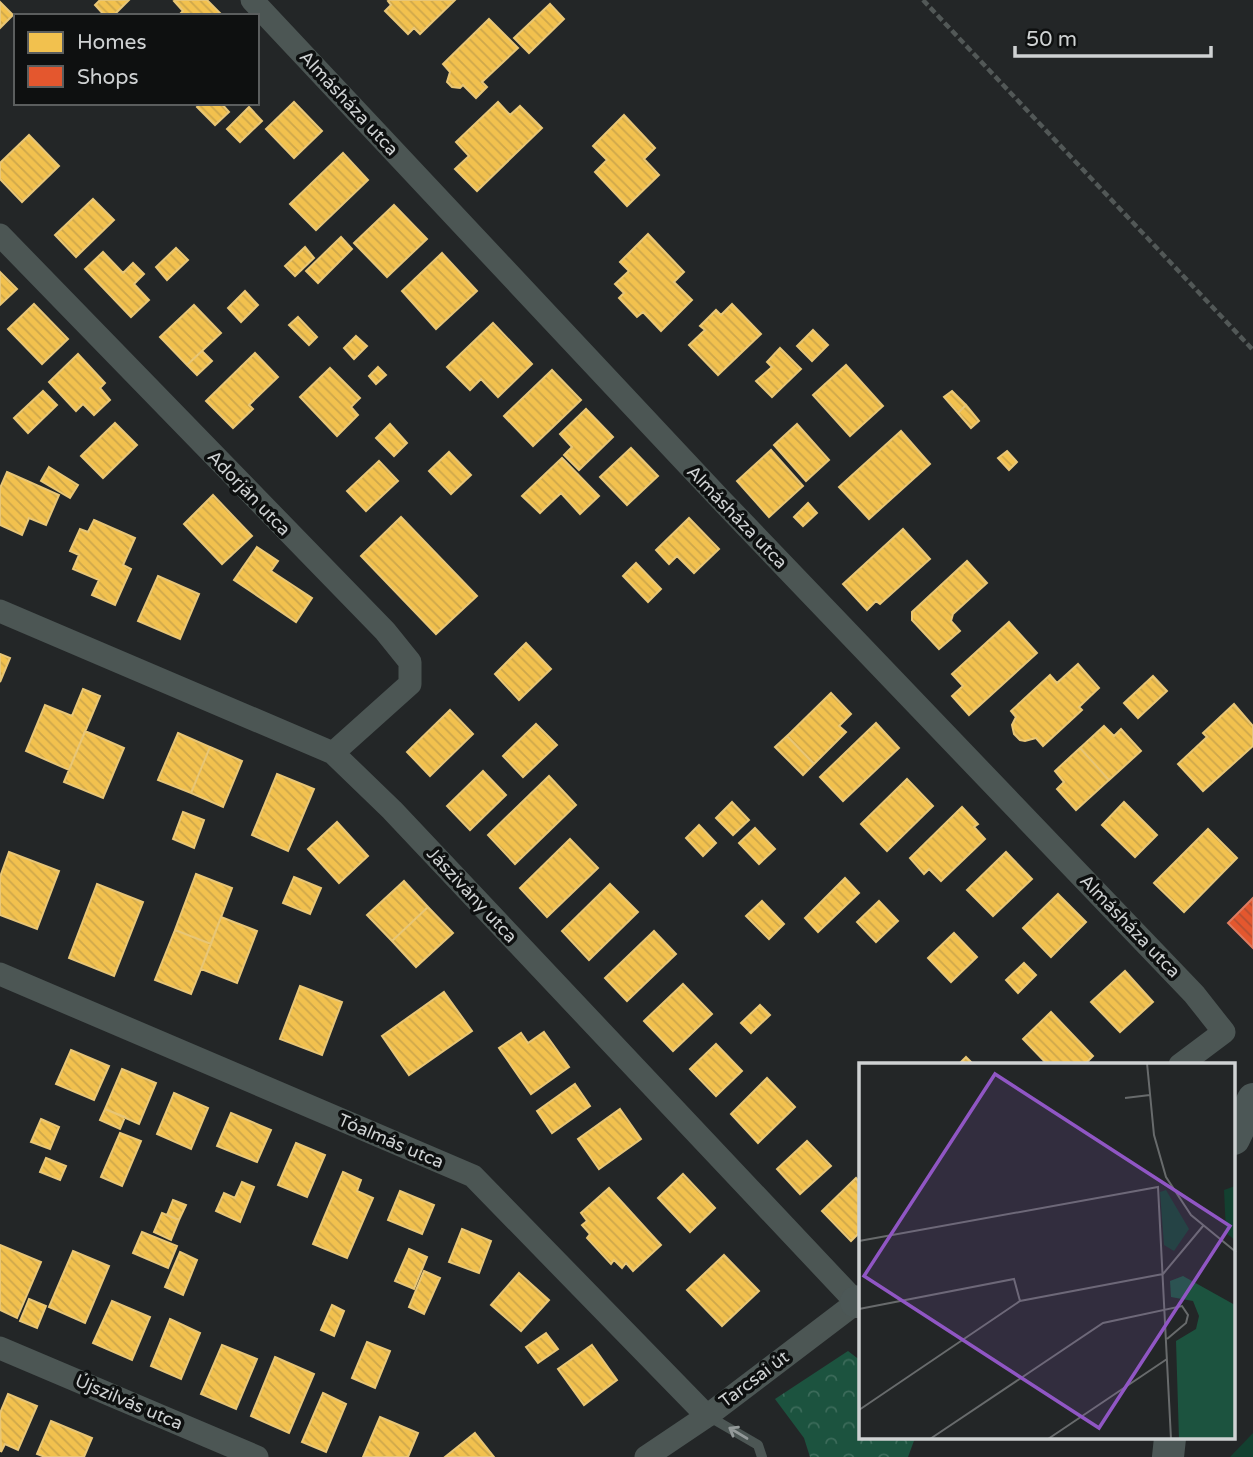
<svg xmlns="http://www.w3.org/2000/svg" width="1253" height="1457" font-family="'Varela Round',sans-serif">
<defs>
<pattern id="forest-crowns" width="20" height="18" patternUnits="userSpaceOnUse" patternTransform="scale(1.75)"><rect width="20" height="18" fill="#1c533f"/><path d="M2 6a3 3 0 1 1 6 0M12 15a3 3 0 1 1 6 0" fill="none" stroke="#3c6b5a"/></pattern>
<pattern id="homes-back-hatch" width="6" height="6" patternUnits="userSpaceOnUse" patternTransform="scale(1.75)"><rect width="6" height="6" fill="#f2c14e"/><path d="M-1 5l2 2M0 0l6 6M5-1l2 2" fill="none" stroke="#cea74b"/></pattern>
<pattern id="shops-back-hatch" width="6" height="6" patternUnits="userSpaceOnUse" patternTransform="scale(1.75)"><rect width="6" height="6" fill="#e4572e"/><path d="M-1 5l2 2M0 0l6 6M5-1l2 2" fill="none" stroke="#b25033"/></pattern>
</defs>
<rect width="100%" height="100%" fill="#232627"/>
<path fill="#134030" d="M 1253,1433 L 1253,1457 L 1230,1457 Z"/>
<path fill="url(#forest-crowns)" d="M 848,1351 L 861,1361 L 861,1438 L 915,1438 L 908,1457 L 810,1457 L 804,1438 L 775,1399 Z"/>
<path fill="url(#homes-back-hatch)" stroke="#e8c676" stroke-width="2" d="M 100,0 L 129,0 L 113,16 L 105,16 L 95,5 Z
M 176,0 L 207,0 L 221,14 L 178,16 L 183,11 L 174,1 Z
M 390,0 L 455,0 L 420,34 L 414,28 L 408,34 L 385,11 L 391,5 L 388,1 Z
M 0,2 L 13,15 L 0,28 Z
M 550,4 L 564,19 L 529,53 L 514,38 Z
M 489,19 L 518,48 L 482,82 L 487,87 L 476,98 L 463,85 L 460,88 L 452,87 L 447,82 L 450,72 L 443,64 Z
M 294,102 L 322,131 L 294,158 L 266,129 Z
M 498,102 L 510,115 L 520,106 L 542,128 L 477,191 L 455,169 L 469,156 L 456,142 Z
M 201,103 L 221,103 L 229,112 L 215,125 L 197,107 Z
M 249,107 L 262,121 L 240,142 L 227,129 Z
M 624,115 L 655,148 L 644,159 L 659,175 L 627,206 L 595,172 L 607,160 L 593,146 Z
M 29,135 L 59,166 L 22,202 L 0,179 L 0,163 Z
M 343,153 L 368,180 L 316,230 L 290,204 Z
M 93,199 L 114,220 L 76,257 L 55,235 Z
M 394,205 L 427,239 L 387,277 L 354,243 Z
M 648,234 L 684,272 L 674,282 L 692,300 L 661,331 L 643,312 L 637,317 L 619,298 L 624,293 L 615,284 L 629,271 L 620,262 Z
M 341,237 L 352,249 L 318,283 L 306,271 Z
M 305,247 L 314,258 L 295,276 L 285,266 Z
M 176,248 L 188,260 L 167,280 L 156,267 Z
M 103,252 L 123,273 L 133,263 L 144,274 L 134,284 L 149,300 L 131,317 L 85,269 Z
M 442,253 L 477,291 L 436,329 L 402,291 Z
M 0,272 L 17,289 L 0,305 Z
M 245,291 L 258,305 L 241,322 L 228,308 Z
M 34,304 L 68,339 L 42,364 L 8,329 Z
M 732,304 L 761,334 L 718,375 L 689,345 L 705,330 L 700,326 L 716,310 L 721,315 Z
M 194,305 L 221,333 L 187,365 L 160,337 Z
M 298,317 L 317,337 L 309,345 L 289,325 Z
M 493,323 L 532,364 L 498,397 L 481,379 L 470,390 L 447,367 Z
M 813,330 L 828,345 L 812,361 L 797,346 Z
M 356,336 L 367,346 L 354,359 L 344,348 Z
M 780,348 L 801,369 L 772,397 L 756,381 L 772,367 L 767,362 Z
M 202,351 L 212,361 L 197,375 L 187,365 Z
M 255,353 L 278,377 L 249,405 L 253,409 L 233,428 L 206,401 Z
M 78,354 L 105,383 L 100,388 L 110,400 L 94,415 L 83,404 L 76,411 L 49,382 Z
M 846,365 L 883,406 L 850,436 L 813,395 Z
M 378,367 L 386,375 L 376,384 L 369,376 Z
M 330,368 L 360,398 L 351,407 L 358,415 L 337,436 L 300,397 Z
M 552,370 L 581,400 L 533,446 L 504,416 Z
M 43,391 L 57,405 L 28,433 L 14,418 Z
M 952,391 L 966,405 L 958,413 L 944,397 Z
M 966,405 L 979,421 L 971,428 L 958,413 Z
M 586,409 L 613,437 L 579,470 L 564,455 L 572,447 L 560,434 Z
M 115,423 L 137,445 L 103,478 L 81,456 Z
M 390,424 L 407,443 L 394,456 L 376,438 Z
M 797,424 L 829,460 L 806,481 L 774,445 Z
M 901,431 L 930,464 L 869,519 L 839,487 Z
M 631,448 L 658,476 L 627,505 L 600,477 Z
M 771,450 L 803,486 L 769,517 L 737,481 Z
M 1007,451 L 1017,462 L 1009,470 L 998,458 Z
M 449,452 L 471,475 L 451,494 L 429,471 Z
M 562,458 L 599,496 L 580,514 L 561,493 L 540,513 L 522,496 Z
M 379,461 L 398,481 L 366,511 L 347,491 Z
M 49,467 L 78,485 L 70,498 L 41,481 Z
M 7,472 L 59,495 L 46,525 L 29,518 L 22,535 L 0,525 L 0,488 Z
M 213,495 L 252,536 L 222,564 L 184,524 Z
M 808,503 L 817,513 L 803,526 L 794,517 Z
M 401,517 L 477,596 L 436,634 L 361,556 Z
M 689,518 L 719,549 L 694,573 L 677,556 L 669,564 L 656,550 Z
M 94,520 L 135,538 L 123,565 L 131,569 L 115,605 L 92,595 L 99,580 L 73,569 L 79,555 L 70,551 L 80,529 L 88,532 Z
M 903,529 L 930,559 L 880,604 L 876,601 L 867,610 L 843,584 Z
M 257,547 L 278,561 L 271,571 L 312,598 L 296,622 L 234,580 Z
M 967,561 L 987,583 L 953,614 L 951,621 L 960,631 L 939,649 L 912,620 L 912,612 Z
M 636,563 L 661,589 L 648,602 L 623,576 Z
M 158,576 L 199,594 L 180,639 L 138,621 Z
M 1009,622 L 1037,653 L 969,715 L 952,696 L 963,686 L 952,674 Z
M 526,643 L 551,669 L 519,700 L 495,674 Z
M 0,654 L 10,658 L 0,682 Z
M 1078,664 L 1099,688 L 1079,707 L 1082,710 L 1043,746 L 1036,738 L 1025,741 L 1020,740 L 1014,734 L 1012,725 L 1016,717 L 1011,711 L 1050,675 L 1057,683 Z
M 1153,676 L 1167,691 L 1138,718 L 1124,703 Z
M 83,689 L 100,696 L 69,770 L 26,751 L 45,705 L 72,716 Z
M 831,693 L 851,714 L 839,726 L 846,732 L 814,764 L 787,736 Z
M 1234,704 L 1253,726 L 1253,746 L 1203,791 L 1178,764 L 1207,737 L 1203,733 Z
M 450,710 L 473,734 L 430,776 L 407,752 Z
M 876,723 L 899,748 L 843,801 L 820,777 Z
M 536,724 L 557,745 L 523,777 L 503,756 Z
M 1104,726 L 1114,736 L 1121,729 L 1141,751 L 1109,780 L 1080,748 Z
M 85,731 L 124,748 L 103,798 L 64,782 Z
M 178,733 L 210,747 L 191,793 L 158,780 Z
M 787,736 L 814,764 L 803,775 L 775,747 Z
M 210,747 L 242,761 L 223,807 L 191,793 Z
M 1080,748 L 1109,780 L 1076,810 L 1057,789 L 1064,782 L 1055,771 Z
M 483,771 L 506,795 L 470,830 L 447,806 Z
M 277,774 L 314,789 L 288,851 L 252,835 Z
M 549,776 L 576,805 L 515,864 L 488,835 Z
M 907,779 L 933,806 L 887,851 L 861,824 Z
M 732,802 L 749,820 L 733,835 L 716,818 Z
M 1124,802 L 1157,835 L 1135,857 L 1102,825 Z
M 962,807 L 978,824 L 974,827 L 985,839 L 941,881 L 929,869 L 924,874 L 910,858 Z
M 183,812 L 204,820 L 194,848 L 173,839 Z
M 337,822 L 368,856 L 339,883 L 308,849 Z
M 699,825 L 716,843 L 703,856 L 686,838 Z
M 755,828 L 775,849 L 759,864 L 739,843 Z
M 1208,829 L 1237,858 L 1184,912 L 1154,883 Z
M 570,839 L 598,868 L 547,917 L 520,888 Z
M 9,852 L 59,871 L 37,929 L 0,915 L 0,877 Z
M 1006,852 L 1032,879 L 993,916 L 967,890 Z
M 196,874 L 232,888 L 211,944 L 175,930 Z
M 294,877 L 321,888 L 310,914 L 283,903 Z
M 845,878 L 859,893 L 818,932 L 805,918 Z
M 404,881 L 428,907 L 392,941 L 367,915 Z
M 97,884 L 143,902 L 114,976 L 69,958 Z
M 610,884 L 638,912 L 589,960 L 562,931 Z
M 1058,894 L 1086,922 L 1051,957 L 1023,928 Z
M 762,901 L 784,924 L 769,939 L 746,916 Z
M 879,901 L 898,921 L 876,942 L 857,922 Z
M 428,907 L 453,933 L 416,967 L 392,941 Z
M 221,917 L 257,931 L 237,983 L 201,969 Z
M 175,930 L 211,944 L 191,994 L 155,980 Z
M 654,931 L 676,954 L 627,1001 L 605,978 Z
M 954,933 L 977,957 L 951,982 L 928,958 Z
M 1024,963 L 1036,975 L 1018,993 L 1006,980 Z
M 1125,971 L 1153,1002 L 1120,1032 L 1091,1002 Z
M 683,984 L 712,1014 L 673,1051 L 644,1021 Z
M 300,986 L 342,1002 L 322,1055 L 280,1039 Z
M 444,992 L 472,1031 L 409,1075 L 382,1036 Z
M 760,1005 L 770,1015 L 751,1033 L 741,1023 Z
M 1051,1012 L 1093,1056 L 1084,1065 L 1048,1065 L 1023,1039 Z
M 544,1032 L 569,1067 L 531,1094 L 499,1048 L 521,1033 L 528,1043 Z
M 716,1044 L 742,1071 L 716,1096 L 690,1069 Z
M 71,1050 L 109,1066 L 94,1100 L 56,1084 Z
M 966,1057 L 974,1065 L 958,1065 Z
M 122,1069 L 156,1083 L 139,1124 L 105,1109 Z
M 767,1078 L 795,1107 L 758,1143 L 731,1114 Z
M 575,1084 L 590,1106 L 552,1133 L 537,1111 Z
M 174,1093 L 208,1108 L 191,1149 L 157,1134 Z
M 105,1109 L 125,1117 L 120,1129 L 100,1120 Z
M 620,1109 L 641,1139 L 599,1169 L 578,1139 Z
M 231,1113 L 271,1130 L 257,1162 L 217,1146 Z
M 41,1119 L 59,1127 L 50,1149 L 31,1142 Z
M 120,1133 L 141,1141 L 122,1186 L 101,1177 Z
M 807,1141 L 831,1166 L 800,1194 L 777,1169 Z
M 296,1143 L 325,1155 L 307,1197 L 278,1185 Z
M 46,1158 L 66,1166 L 60,1180 L 40,1172 Z
M 343,1172 L 361,1180 L 357,1191 L 373,1198 L 347,1258 L 313,1244 Z
M 683,1174 L 715,1208 L 690,1232 L 658,1198 Z
M 856,1178 L 861,1184 L 861,1231 L 851,1241 L 822,1211 Z
M 242,1182 L 254,1187 L 240,1222 L 216,1211 L 224,1193 L 235,1198 Z
M 609,1188 L 661,1245 L 633,1271 L 626,1263 L 622,1268 L 614,1260 L 611,1264 L 587,1238 L 590,1234 L 582,1225 L 587,1221 L 581,1213 Z
M 400,1191 L 434,1205 L 422,1234 L 388,1220 Z
M 173,1200 L 186,1205 L 179,1220 L 167,1215 Z
M 162,1213 L 179,1220 L 171,1240 L 154,1232 Z
M 462,1229 L 491,1241 L 479,1273 L 449,1262 Z
M 142,1232 L 177,1246 L 168,1268 L 133,1253 Z
M 0,1245 L 41,1262 L 17,1318 L 0,1310 Z
M 409,1249 L 427,1257 L 414,1289 L 395,1281 Z
M 73,1251 L 109,1266 L 85,1323 L 49,1307 Z
M 180,1252 L 197,1260 L 183,1295 L 165,1287 Z
M 724,1255 L 759,1291 L 722,1326 L 687,1290 Z
M 424,1271 L 440,1278 L 424,1314 L 409,1307 Z
M 519,1273 L 549,1300 L 521,1331 L 491,1305 Z
M 29,1299 L 46,1306 L 37,1328 L 20,1321 Z
M 112,1301 L 150,1317 L 132,1360 L 93,1343 Z
M 332,1305 L 344,1311 L 334,1336 L 321,1330 Z
M 170,1319 L 200,1333 L 181,1379 L 151,1366 Z
M 546,1333 L 558,1349 L 538,1363 L 526,1347 Z
M 367,1342 L 390,1351 L 375,1388 L 352,1378 Z
M 222,1345 L 257,1359 L 236,1409 L 201,1394 Z
M 592,1345 L 617,1380 L 584,1405 L 558,1369 Z
M 275,1357 L 314,1374 L 289,1433 L 251,1416 Z
M 323,1393 L 346,1404 L 326,1452 L 302,1442 Z
M 8,1394 L 37,1406 L 18,1450 L 5,1444 L 1,1452 L 0,1413 Z
M 380,1417 L 418,1433 L 408,1457 L 363,1457 Z
M 51,1421 L 92,1438 L 84,1457 L 45,1457 L 37,1454 Z
M 475,1433 L 494,1457 L 445,1457 Z"/>
<path fill="url(#shops-back-hatch)" stroke="#de7c60" stroke-width="2" d="M 1253,898 L 1253,948 L 1228,923 Z"/>
<g fill="none" stroke-linecap="round" stroke-linejoin="round">
<path stroke="#525857" stroke-width="4.5" stroke-dasharray="7 3.5" stroke-linecap="butt" d="M 923,0 L 1253,350"/>
<path stroke="#4c5654" stroke-width="10" d="M 708,1416 L 758,1445 L 762,1457"/>
<path stroke="#4c5654" stroke-width="23" d="M 252,0 L 722,501 L 1194,994 L 1224,1032 L 1180,1065
M 0,235 L 385,631 L 410,662 L 410,684 L 333,753
M 0,611 L 333,753 L 392,810 L 856,1302
M 0,974 L 473,1176 L 707,1416
M 0,1348 L 257,1457
M 646,1457 L 707,1416 L 861,1299"/>
<path stroke="#4c5756" stroke-width="32" d="M 1234,1139 L 1253,1099
M 856,1302 L 861,1301
M 1168,1457 L 1170,1438"/>
</g>
<defs><path id="oneway-shaft" d="M-6 0H5M1.5-3L5.5 0L1.5 3" fill="none" stroke-width="1.6" stroke-linecap="round" stroke-linejoin="round" transform="scale(1.75)"/></defs>
<use stroke="#949a9a" href="#oneway-shaft" transform="translate(738 1433) rotate(-149)"/>
<g text-anchor="middle" dominant-baseline="central" stroke-width="7" stroke-linejoin="round" paint-order="stroke">
<g font-size="18" fill="#cfd2d3" stroke="#0e1010">
<text transform="translate(349 103) rotate(47)">Almásháza utca</text>
<text transform="translate(249 493) rotate(46)">Adorján utca</text>
<text transform="translate(737 517) rotate(46)">Almásháza utca</text>
<text transform="translate(472 895) rotate(47)">Jászivány utca</text>
<text transform="translate(1130 926) rotate(46)">Almásháza utca</text>
<text transform="translate(391 1141) rotate(23)">Tóalmás utca</text>
<text transform="translate(754 1379) rotate(-37)">Tarcsai út</text>
<text transform="translate(129 1402) rotate(23)">Újszilvás utca</text>
</g>
</g>
<g transform="translate(859 1063)">
<rect width="376" height="376" fill="#232627"/>
<path d="M 376,123 L 377,123 L 376,177 L 367,170 L 365,127 ZM 307,127 L 330,166 L 315,188 L 305,182 L 301,129 Z" fill="#134030"/>
<path d="M 324,213 L 376,242 L 376,376 L 320,376 L 317,278 L 337,266 L 340,253 L 334,238 L 312,234 L 311,218 Z" fill="#1c533f"/>
<path fill="none" stroke="#686b6c" stroke-width="2" d="M 288,0 L 295,72 L 307,114 L 332,152 L 377,189M 266,35 L 291,32M 0,178 L 299,124 L 312,376M 304,211 L 344,163M 0,246 L 155,216 L 161,238M 0,347 L 161,238 L 304,211M 71,376 L 244,260 L 323,243 L 329,252 L 327,260 L 308,276M 189,376 L 308,296"/>
<path fill="#9056c4" fill-opacity="0.15" stroke="#9056c4" stroke-width="3.5" d="M 136,11 L 371,163 L 240,365 L 5,213 Z"/>
<rect width="376" height="376" fill="none" stroke="#cfd2d3" stroke-width="3.5"/>
</g>
<rect x="14" y="14" width="245" height="91" fill="#0e1010" stroke="#5b5e5e" stroke-width="2"/>
<rect x="28" y="32" width="35" height="21" fill="#f2c14e" stroke="#5b5e5e" stroke-width="2"/>
<text x="77" y="49" font-size="21" fill="#cfd2d3">Homes</text>
<rect x="28" y="66" width="35" height="21" fill="#e4572e" stroke="#5b5e5e" stroke-width="2"/>
<text x="77" y="84" font-size="21" fill="#cfd2d3">Shops</text>
<path d="M1015 46v10h196v-10" fill="none" stroke="#cfd2d3" stroke-width="3.5"/>
<text x="1026" y="46" font-size="21" fill="#cfd2d3" stroke="#0e1010" stroke-width="5" paint-order="stroke">50 m</text>
</svg>
